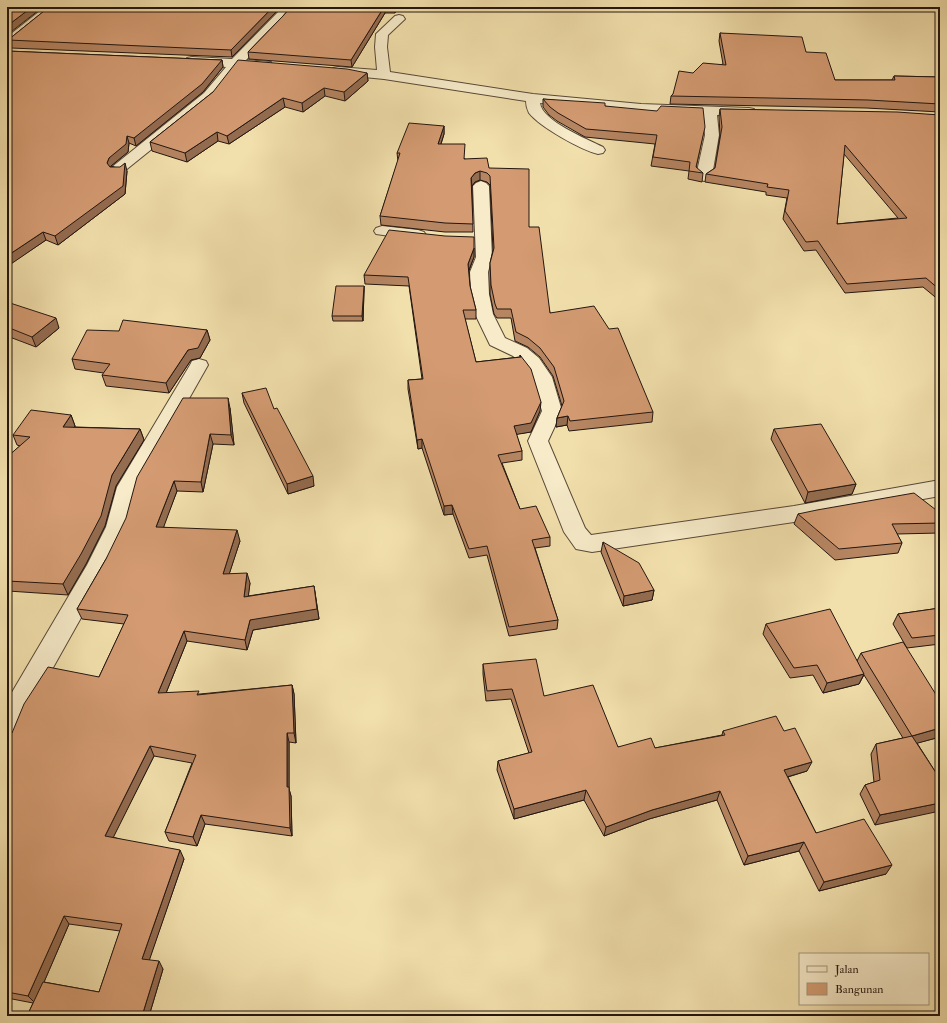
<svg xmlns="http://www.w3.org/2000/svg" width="947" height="1023" font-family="'IM FELL Double Pica',serif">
<rect width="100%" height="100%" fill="#f2e0ac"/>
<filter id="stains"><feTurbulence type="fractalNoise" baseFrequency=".005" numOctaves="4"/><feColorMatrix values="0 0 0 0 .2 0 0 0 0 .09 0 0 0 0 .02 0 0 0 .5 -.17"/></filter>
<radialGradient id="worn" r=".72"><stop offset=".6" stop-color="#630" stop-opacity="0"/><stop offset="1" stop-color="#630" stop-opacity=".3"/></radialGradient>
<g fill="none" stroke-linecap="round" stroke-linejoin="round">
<defs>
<path id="street" d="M 45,7 L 58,7 L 11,46 L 7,47 L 7,37 Z
M 283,7 L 295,7 L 283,22 L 246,60 L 271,62 L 272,65 L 271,68 L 239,67 L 214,99 L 122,173 L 117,174 L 112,173 L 110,170 L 112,167 L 204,93 L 226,67 L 192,65 L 187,64 L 186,61 L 187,58 L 192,57 L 232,59 Z
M 399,15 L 403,16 L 405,19 L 388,35 L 387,47 L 390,72 L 533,94 L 641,104 L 749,108 L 754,109 L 756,112 L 754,115 L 749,116 L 717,115 L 719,135 L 712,176 L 709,179 L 704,181 L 699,179 L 696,176 L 705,135 L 703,114 L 641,112 L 540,103 C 542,121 587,139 603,147 L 605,150 L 603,153 L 598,154 C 581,150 540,127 529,113 C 527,109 526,105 526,101 L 384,79 L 333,74 L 332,71 L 333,68 L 338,67 L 377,70 L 375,47 L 376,34 L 395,16 Z
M 481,181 L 486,183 L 489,186 L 492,257 L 488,272 L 489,294 L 493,314 L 505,338 L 527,348 L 539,358 L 552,377 L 562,411 L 548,441 L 585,528 L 591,535 L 794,506 L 940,480 L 940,496 L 794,522 L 592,552 L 576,549 L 564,532 L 528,441 L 542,411 L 532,377 L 525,366 L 513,356 L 490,345 L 475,314 L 471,294 L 470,272 L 476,257 L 473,186 L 476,183 Z
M 382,226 L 418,230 L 424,232 L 426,235 L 424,238 L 418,240 L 376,234 L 374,231 L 376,228 Z
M 199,359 L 206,361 L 208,365 L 139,487 L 128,527 L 109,568 L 32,705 L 16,742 L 7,746 L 7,702 L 11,694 L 87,565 L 106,527 L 117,487 L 190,365 L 192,361 Z"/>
</defs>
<use href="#street" stroke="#574837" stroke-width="2"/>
<use href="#street" fill="#f7ebc9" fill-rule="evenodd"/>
</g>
<path fill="#b68562" stroke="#231610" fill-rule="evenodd" d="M 49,7 L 281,7 L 232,57 L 11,48 L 8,40 Z
M 291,7 L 398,7 L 395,13 L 385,13 L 352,67 L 249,59 L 248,52 L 283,16 Z
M 720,33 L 806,52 L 835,80 L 892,80 L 894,76 L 940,77 L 940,112 L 866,108 L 670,104 L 671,96 L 693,73 L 723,64 L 719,41 Z
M 7,51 L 222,60 L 223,67 L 203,92 L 136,146 L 129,143 L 128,152 L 111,166 L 127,171 L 125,194 L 58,245 L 46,240 L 7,266 Z
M 367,73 L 368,81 L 345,101 L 325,96 L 303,112 L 285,107 L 229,144 L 218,141 L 187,162 L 152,151 L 150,142 L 213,92 Z
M 543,99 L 605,106 L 703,135 L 696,168 L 703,173 L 702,182 L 688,179 L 689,171 L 651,166 L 655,144 L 585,137 L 557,121 L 549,115 L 543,107 Z
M 720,109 L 940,115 L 940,301 L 923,287 L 845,293 L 816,250 L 804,251 L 783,219 L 787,198 L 766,195 L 766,192 L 705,182 L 706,174 L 715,168 L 720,135 L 719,117 ZM 844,154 L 898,218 L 837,224 Z
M 444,126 L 444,134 L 441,144 L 465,159 L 489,168 L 529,227 L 550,313 L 653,412 L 652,422 L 569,431 L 567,425 L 556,427 L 557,418 L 562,406 L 553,376 L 540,357 L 528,347 L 515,341 L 511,318 L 497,318 L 494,314 L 490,294 L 490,263 L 493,250 L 490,185 L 487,182 L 480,180 L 475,182 L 472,186 L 473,232 L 445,232 L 381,225 L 380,216 L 398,161 L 397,153 Z
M 474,248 L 474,257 L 469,271 L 470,286 L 476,310 L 476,319 L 465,319 L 476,362 L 520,357 L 520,355 L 540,411 L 531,432 L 516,434 L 522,451 L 522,460 L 502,463 L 520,509 L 550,537 L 550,546 L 535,548 L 558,620 L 557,629 L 509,636 L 487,555 L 469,558 L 453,514 L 444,515 L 422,448 L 418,449 L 408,389 L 408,380 L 422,379 L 409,286 L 365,284 L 364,275 Z
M 364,286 L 364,291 L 363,321 L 333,321 L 332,316 Z
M 7,302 L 59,328 L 36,347 L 7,336 Z
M 207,330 L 210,340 L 200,358 L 191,360 L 169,393 L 106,386 L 102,375 L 104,373 L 75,369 L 72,359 L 119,331 Z
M 242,393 L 274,409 L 314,486 L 288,494 L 244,403 Z
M 230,408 L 234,445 L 213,444 L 203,492 L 177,491 L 163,527 L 240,541 L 229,574 L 250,583 L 248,596 L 314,586 L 319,619 L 253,630 L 247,650 L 187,641 L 166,693 L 200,694 L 292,685 L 294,694 L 296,743 L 289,742 L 289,789 L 291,796 L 292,836 L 205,824 L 197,846 L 169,841 L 165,832 L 192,763 L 154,756 L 113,837 L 184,859 L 149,960 L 163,969 L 149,1016 L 27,1016 L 33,1003 L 7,998 L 7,736 L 99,677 L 124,624 L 82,619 L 77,609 L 106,559 ZM 69,924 L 120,931 L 99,992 L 44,982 Z
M 71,415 L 75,426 L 75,427 L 140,429 L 144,440 L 116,486 L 105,526 L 86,564 L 68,595 L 8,591 L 7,593 L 7,457 L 20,446 L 17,445 L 13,435 Z
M 774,429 L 856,484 L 852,494 L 805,503 L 771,439 Z
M 940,513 L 940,533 L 897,534 L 902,543 L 898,553 L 835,560 L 794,524 L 798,514 Z
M 603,542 L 654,590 L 652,600 L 623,606 L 601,552 Z
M 940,608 L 940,644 L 907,648 L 893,624 L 898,614 Z
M 766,624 L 857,661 L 861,653 L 940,701 L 940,737 L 917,743 L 940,779 L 875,825 L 860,794 L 865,785 L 874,782 L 871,754 L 876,744 L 903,738 L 864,675 L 859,684 L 823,693 L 813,675 L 790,678 L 763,634 Z
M 483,664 L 544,696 L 618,747 L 655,748 L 722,735 L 723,731 L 784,731 L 807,771 L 788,777 L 816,833 L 886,874 L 819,891 L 799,851 L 744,865 L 717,800 L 649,819 L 604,836 L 584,800 L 514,819 L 497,770 L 498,761 L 529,753 L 511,699 L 486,701 L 483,674 Z"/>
<path fill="#946c50" stroke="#231610" d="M 32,7 L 43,7 L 7,35 L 7,26 Z
M 273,7 L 281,7 L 232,57 L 231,50 Z
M 384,7 L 385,7 L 385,13 L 352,67 L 351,60 Z
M 395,7 L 398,7 L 395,13 Z
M 222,60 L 223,67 L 203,92 L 136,146 L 134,138 Z
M 367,73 L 368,81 L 345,101 L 344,92 Z
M 324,88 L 325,96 L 303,112 L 302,103 Z
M 283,98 L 285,107 L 229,144 L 227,136 Z
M 444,126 L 444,134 L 438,153 L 438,144 Z
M 217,132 L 218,141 L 187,162 L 185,153 Z
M 127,136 L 129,143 L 128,152 L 111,166 L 109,171 L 107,163 L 109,158 Z
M 125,163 L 127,171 L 125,194 L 58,245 L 55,236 Z
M 480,171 L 480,180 L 475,182 L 472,186 L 471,178 L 475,173 Z
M 43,232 L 46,240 L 8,266 L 7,256 Z
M 474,248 L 474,257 L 468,272 L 468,264 Z
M 364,286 L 364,291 L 363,321 L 362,316 Z
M 56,318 L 59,328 L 36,347 L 32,337 Z
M 207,330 L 210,340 L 200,358 L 191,360 L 169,393 L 166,383 L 188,350 Z
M 228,398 L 230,408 L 234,445 L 231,435 Z
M 541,402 L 540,411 L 531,432 L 513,435 L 514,426 Z
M 71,415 L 75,426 L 68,437 L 63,427 Z
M 568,416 L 567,425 L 556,427 L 557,418 Z
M 140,429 L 144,440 L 116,486 L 105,526 L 86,564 L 68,595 L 63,584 L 112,475 Z
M 210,434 L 213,444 L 203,492 L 201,482 Z
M 422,439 L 422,448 L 418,449 L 417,440 Z
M 313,476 L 314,486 L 288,494 L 287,484 Z
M 174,481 L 177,491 L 160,537 L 156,527 Z
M 856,484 L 852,494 L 805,503 L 808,492 Z
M 452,505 L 453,514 L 444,515 L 444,506 Z
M 237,530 L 240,541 L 226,584 L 223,574 Z
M 247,573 L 250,583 L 247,607 L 244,597 Z
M 314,586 L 319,619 L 253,630 L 247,650 L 245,640 L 250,620 Z
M 654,590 L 652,600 L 623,606 L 624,596 Z
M 184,631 L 187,641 L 162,703 L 158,693 Z
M 864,674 L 859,684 L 823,693 L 827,683 Z
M 292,685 L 294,694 L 296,743 L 294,733 Z
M 940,728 L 940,737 L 907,746 L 912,736 Z
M 287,733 L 289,742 L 289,789 L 291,796 L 292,836 L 290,828 L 287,787 Z
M 150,746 L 154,756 L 110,844 L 105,836 Z
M 812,762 L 807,771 L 780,779 L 784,770 Z
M 586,790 L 584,800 L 514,819 L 514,809 Z
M 720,791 L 717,800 L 649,819 L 604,836 L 606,827 L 652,810 Z
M 940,803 L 940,811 L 875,825 L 880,815 Z
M 201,815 L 205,824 L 197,846 L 193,837 Z
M 804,842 L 799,851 L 744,865 L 748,856 Z
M 180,850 L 184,859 L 147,967 L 142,959 Z
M 892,865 L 886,874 L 819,891 L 824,882 Z
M 64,916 L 69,924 L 35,1003 L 28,996 Z
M 159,961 L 163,969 L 149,1016 L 142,1016 Z"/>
<path fill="#d49b72" stroke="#231610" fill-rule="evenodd" d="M 7,7 L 32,7 L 7,26 Z
M 49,7 L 273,7 L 231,50 L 8,40 Z
M 291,7 L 384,7 L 351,60 L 248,52 L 283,16 Z
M 720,33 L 802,37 L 806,52 L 826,53 L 835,80 L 895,80 L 894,76 L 940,77 L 940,104 L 868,100 L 671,96 L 673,94 L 679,71 L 693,73 L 703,63 L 726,65 Z
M 7,51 L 222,60 L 202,84 L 134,138 L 127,136 L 126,144 L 109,158 L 107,163 L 110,167 L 120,167 L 125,163 L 123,186 L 55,236 L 43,232 L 7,256 Z
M 238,60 L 347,69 L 367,73 L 344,92 L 324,88 L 302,103 L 283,98 L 227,136 L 217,132 L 185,153 L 150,142 L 213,92 Z
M 543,99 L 605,103 L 605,106 L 657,111 L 661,106 L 703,108 L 705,127 L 696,167 L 703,173 L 689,171 L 690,162 L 653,157 L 657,135 L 586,129 L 558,113 L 550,107 Z
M 720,109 L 897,112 L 940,115 L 940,290 L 926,278 L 847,284 L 818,241 L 806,242 L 785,211 L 789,190 L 767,187 L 768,184 L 706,174 L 715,168 L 722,127 ZM 845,145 L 907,218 L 837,224 Z
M 409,123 L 444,126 L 438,144 L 465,144 L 464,159 L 487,158 L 489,168 L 529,169 L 529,227 L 539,227 L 550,313 L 594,306 L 609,329 L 618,328 L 653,412 L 570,421 L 568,416 L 557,418 L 564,401 L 554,367 L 540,348 L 528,338 L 516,332 L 511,309 L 497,309 L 495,304 L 491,285 L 490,263 L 494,248 L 490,176 L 487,173 L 480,171 L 475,173 L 471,178 L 473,224 L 445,223 L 380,216 L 400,153 L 397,153 Z
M 389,230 L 445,236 L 474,237 L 474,248 L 468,264 L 470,286 L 476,310 L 463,310 L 476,362 L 521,357 L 520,355 L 531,369 L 541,402 L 531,423 L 514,426 L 522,451 L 498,455 L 520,509 L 536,506 L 550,537 L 532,540 L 558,620 L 509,627 L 487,546 L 469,549 L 452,505 L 444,506 L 422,439 L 417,440 L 408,380 L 423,379 L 408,277 L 364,275 Z
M 336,286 L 364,286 L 362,316 L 332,316 Z
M 7,302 L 56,318 L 32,337 L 7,327 Z
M 123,320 L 207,330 L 198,348 L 188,350 L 166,383 L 102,375 L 110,364 L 72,359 L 87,330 L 119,331 Z
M 266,388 L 274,409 L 277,408 L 313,476 L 287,484 L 242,393 Z
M 183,398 L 228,398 L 231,435 L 210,434 L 201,482 L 174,481 L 156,527 L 237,530 L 223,574 L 247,573 L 244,597 L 314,586 L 317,609 L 250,620 L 245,640 L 184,631 L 158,693 L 199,691 L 197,695 L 292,685 L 294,733 L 287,733 L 287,787 L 289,787 L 290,828 L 201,815 L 193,837 L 165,832 L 196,755 L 150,746 L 105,836 L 180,850 L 142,959 L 159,961 L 142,1016 L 27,1016 L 43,982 L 99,992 L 122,924 L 64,916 L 28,996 L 7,992 L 7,736 L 12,733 L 24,704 L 48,667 L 99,677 L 128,615 L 77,609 L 106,559 L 126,518 L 137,477 Z
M 31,410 L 71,415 L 63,427 L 140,429 L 112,475 L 101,516 L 81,554 L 63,584 L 7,581 L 7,457 L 30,437 L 13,435 Z
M 821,424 L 856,484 L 808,492 L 774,429 Z
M 914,493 L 940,513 L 940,523 L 892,524 L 902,543 L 839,549 L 798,514 L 817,510 Z
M 603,542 L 639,563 L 654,590 L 624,596 Z
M 940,608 L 940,635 L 912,638 L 898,614 Z
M 830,609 L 864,674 L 827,683 L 817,665 L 794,668 L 766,624 Z
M 903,642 L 940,701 L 940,728 L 912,736 L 861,653 Z
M 536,659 L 544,696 L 593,685 L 618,747 L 651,738 L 655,748 L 725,735 L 723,731 L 776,716 L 784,731 L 795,728 L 812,762 L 784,770 L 816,833 L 864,819 L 892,865 L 824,882 L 804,842 L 748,856 L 720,791 L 652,810 L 606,827 L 586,790 L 514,809 L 498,761 L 532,752 L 512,689 L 487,691 L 483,664 Z
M 912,736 L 940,779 L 940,803 L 880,815 L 865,785 L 880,780 L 876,744 Z"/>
<rect width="947" height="1023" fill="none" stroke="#f2e0ac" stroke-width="24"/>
<rect x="8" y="8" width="931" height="1007" fill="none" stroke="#231610" stroke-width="2"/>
<rect x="12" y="12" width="923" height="999" fill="none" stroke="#231610"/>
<rect x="799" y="953" width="130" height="52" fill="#f7ebc9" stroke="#a2967f"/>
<rect x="807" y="966" width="20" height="6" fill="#f7ebc9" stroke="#a2967f"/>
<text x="835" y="973" font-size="12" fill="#231610">Jalan</text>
<rect x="807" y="983" width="20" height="12" fill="#d49b72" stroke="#a2967f"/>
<text x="835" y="993" font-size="12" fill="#231610">Bangunan</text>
<rect width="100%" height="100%" filter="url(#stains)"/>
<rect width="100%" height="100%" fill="url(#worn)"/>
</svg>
